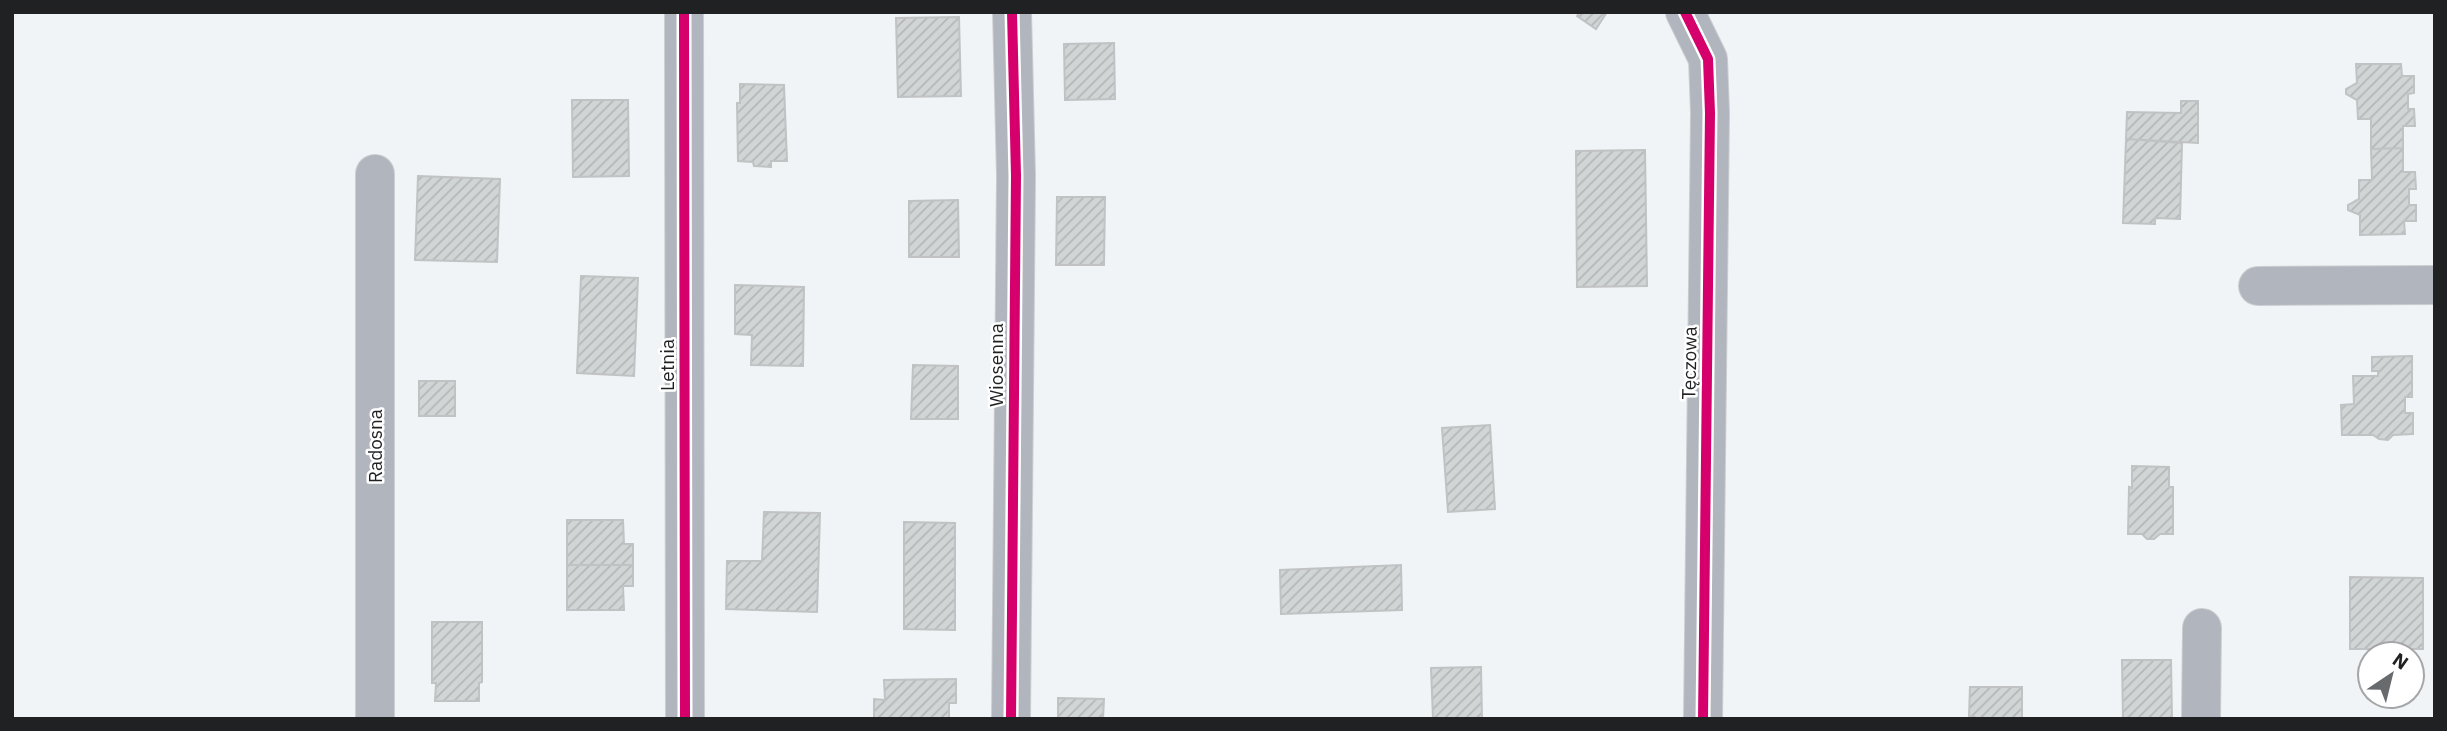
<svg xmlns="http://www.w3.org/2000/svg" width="2447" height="731" font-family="'IBM Plex Sans',sans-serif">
<defs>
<pattern id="building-hatch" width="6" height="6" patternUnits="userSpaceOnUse" patternTransform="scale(1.75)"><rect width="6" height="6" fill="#d2d5d6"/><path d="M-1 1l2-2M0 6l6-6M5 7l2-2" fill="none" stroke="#b4b7b7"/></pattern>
</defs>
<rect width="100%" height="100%" fill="#f1f4f7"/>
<path fill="url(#building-hatch)" stroke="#c0c2c3" stroke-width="2" d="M 1580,12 L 1607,12 L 1596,29 L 1577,16 Z
M 959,17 L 961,96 L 898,97 L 896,18 Z
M 1114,43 L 1115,99 L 1065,100 L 1064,44 Z
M 2356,64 L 2401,64 L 2402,76 L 2414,76 L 2414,93 L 2408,94 L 2408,109 L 2414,109 L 2415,126 L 2403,126 L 2403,148 L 2371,149 L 2371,119 L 2358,119 L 2357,100 L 2346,94 L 2346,89 L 2357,83 Z
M 740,84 L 784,85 L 787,161 L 771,161 L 771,167 L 754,166 L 753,162 L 738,161 L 737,103 L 740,103 Z
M 572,100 L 628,100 L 629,176 L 573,177 Z
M 2181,101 L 2198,101 L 2198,143 L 2126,139 L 2127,112 L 2181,113 Z
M 2126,139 L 2182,143 L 2180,219 L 2155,218 L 2155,224 L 2123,223 Z
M 2403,148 L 2403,172 L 2415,172 L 2416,189 L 2409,189 L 2409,205 L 2416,205 L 2416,221 L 2404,221 L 2405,234 L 2360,235 L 2360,215 L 2348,210 L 2348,205 L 2359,199 L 2359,180 L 2372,180 L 2371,149 Z
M 1645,150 L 1647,286 L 1577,287 L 1576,151 Z
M 418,176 L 500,179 L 497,262 L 415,260 Z
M 1057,197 L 1105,197 L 1104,265 L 1056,265 Z
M 958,200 L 959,257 L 909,257 L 909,201 Z
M 581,276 L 638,278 L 634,376 L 577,373 Z
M 735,285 L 804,287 L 803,366 L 751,365 L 752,335 L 735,334 Z
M 2412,356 L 2412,397 L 2405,397 L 2405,413 L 2413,413 L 2413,434 L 2393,435 L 2388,440 L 2379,439 L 2373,435 L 2342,435 L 2341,405 L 2354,404 L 2353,376 L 2378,376 L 2378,371 L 2372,371 L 2372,357 Z
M 913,365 L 958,366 L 958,419 L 911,419 Z
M 419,381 L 455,381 L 455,416 L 419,416 Z
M 1490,425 L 1495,509 L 1448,512 L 1442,428 Z
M 2132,466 L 2169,467 L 2169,487 L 2173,487 L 2173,534 L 2160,534 L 2154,539 L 2147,539 L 2142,534 L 2128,534 L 2129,487 L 2132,488 Z
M 764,512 L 820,513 L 817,612 L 726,609 L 727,561 L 762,561 Z
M 567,520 L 623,520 L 624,544 L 633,544 L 633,565 L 567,565 Z
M 904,522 L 955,523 L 955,630 L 904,629 Z
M 567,565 L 633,565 L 633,586 L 623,586 L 624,610 L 567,610 Z
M 1401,565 L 1402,610 L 1281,614 L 1280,570 Z
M 2350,577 L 2423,578 L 2423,649 L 2350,649 Z
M 432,622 L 482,622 L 482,682 L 479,683 L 479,701 L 435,701 L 436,683 L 432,683 Z
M 2122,660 L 2171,660 L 2172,719 L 2123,719 Z
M 1481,667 L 1482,719 L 1433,719 L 1431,668 Z
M 956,679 L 956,703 L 949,703 L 949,719 L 874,719 L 874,699 L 885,700 L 884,680 Z
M 1970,687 L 2022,687 L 2022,719 L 1975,719 L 1975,717 L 1969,716 Z
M 1058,698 L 1104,699 L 1103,719 L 1058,719 Z"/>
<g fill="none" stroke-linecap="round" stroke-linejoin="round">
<defs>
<path id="minor" d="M 684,12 L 685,719
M 1685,12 L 1708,59 L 1710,113 L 1703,719
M 2258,286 L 2435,285
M 375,719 L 375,174
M 1011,719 L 1016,176 L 1012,12
M 2201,719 L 2202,628"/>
</defs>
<use href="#minor" stroke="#ccced0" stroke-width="40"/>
<use href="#minor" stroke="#b0b5be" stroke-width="38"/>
<defs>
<path id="cycleway" d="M 684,12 L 685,719
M 1685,12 L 1708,59 L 1710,113 L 1703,719
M 1011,719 L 1016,176 L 1012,12"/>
</defs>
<use href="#cycleway" stroke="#fff" stroke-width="15"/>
<use href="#cycleway" stroke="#d6006c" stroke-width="10"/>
</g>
<g text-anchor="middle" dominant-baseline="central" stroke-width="5" stroke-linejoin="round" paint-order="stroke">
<g font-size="19" fill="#1f2123" stroke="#fff">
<text transform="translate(1689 363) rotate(-89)">Tęczowa</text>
<text transform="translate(667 365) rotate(-90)">Letnia</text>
<text transform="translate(996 365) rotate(-90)">Wiosenna</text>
<text transform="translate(375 446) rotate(-90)">Radosna</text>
</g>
</g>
<rect width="2447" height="731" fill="none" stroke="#1f2123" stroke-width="28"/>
<g transform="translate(2391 675) rotate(35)"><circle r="33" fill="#ffffff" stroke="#a5a6a7" stroke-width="2"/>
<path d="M0-5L12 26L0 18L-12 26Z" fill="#686b6d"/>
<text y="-10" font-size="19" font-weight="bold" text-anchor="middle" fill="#1f2123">N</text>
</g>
</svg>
